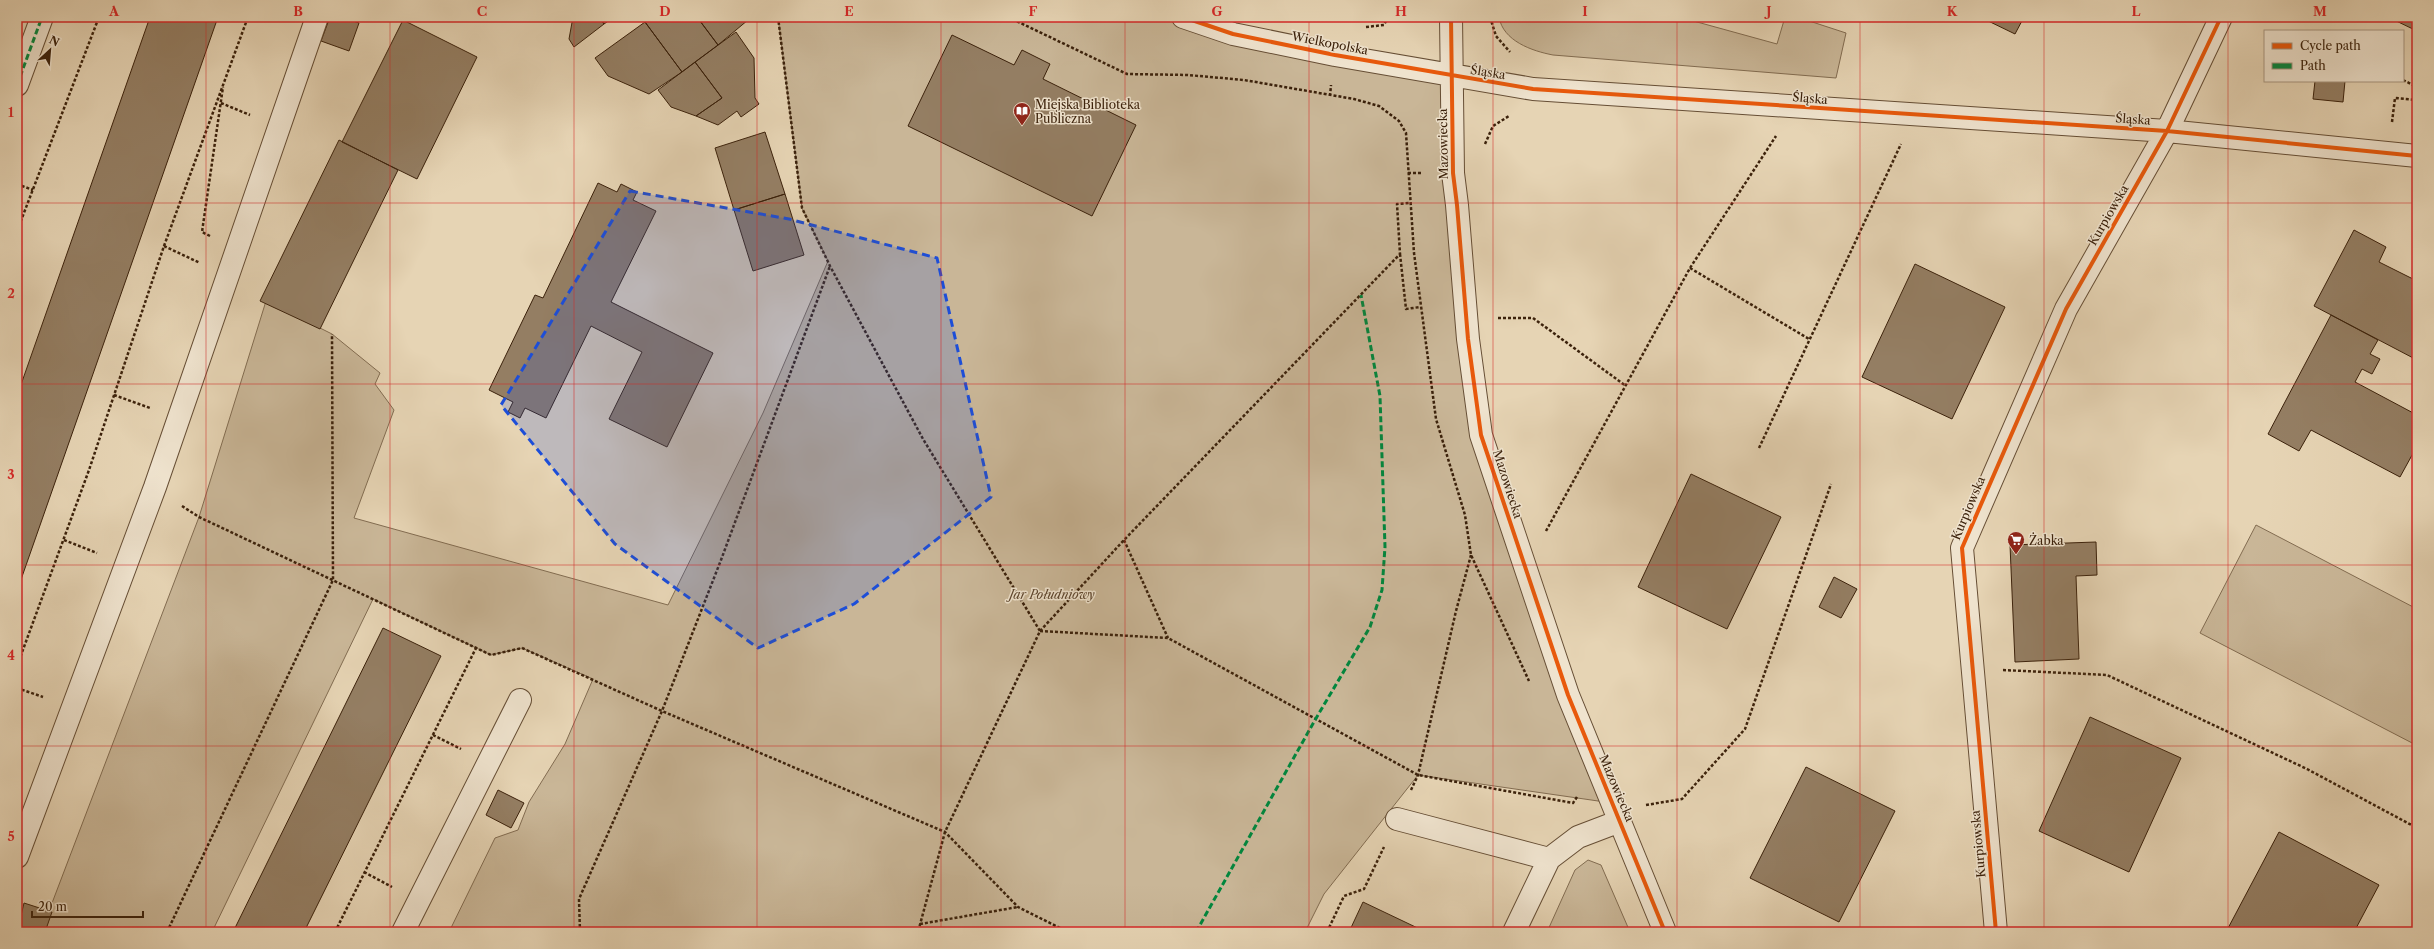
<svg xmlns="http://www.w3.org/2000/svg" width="2434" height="949" font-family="'Libre Caslon Text',serif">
<rect width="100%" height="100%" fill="#e6d4b4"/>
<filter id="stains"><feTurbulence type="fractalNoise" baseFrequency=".005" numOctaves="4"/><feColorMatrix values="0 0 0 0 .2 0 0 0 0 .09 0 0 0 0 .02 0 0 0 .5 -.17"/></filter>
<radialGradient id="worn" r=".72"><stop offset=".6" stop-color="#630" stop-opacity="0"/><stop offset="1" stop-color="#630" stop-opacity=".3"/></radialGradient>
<path fill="#c9b697" stroke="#826c51" d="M 778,17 L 1183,17 L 1452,76 L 1481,435 L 1612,803 L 1418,775 L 1324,894 L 1305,932 L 449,932 L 495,838 L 518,830 L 529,802 L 565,744 L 593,679 L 522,648 L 491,655 L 373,599 L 212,932 L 41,932 L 199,517 L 266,301 L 332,334 L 380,373 L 375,384 L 394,410 L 354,518 L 668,605 L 763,413 L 828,261 L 802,208 Z
M 1499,17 L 1679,17 L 1777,44 L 1785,17 L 1797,17 L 1846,33 L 1836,78 L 1553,55 C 1532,51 1503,41 1499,17 Z
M 2256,525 L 2417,609 L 2416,745 L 2200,633 Z
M 1588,860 L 1601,865 L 1630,932 L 1547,932 L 1575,870 Z"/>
<path fill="#947e63" stroke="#3b210b" d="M 150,17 L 218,17 L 17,591 L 17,396 Z
M 330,17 L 342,17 L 359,23 L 349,51 L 321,41 Z
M 573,17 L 599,17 L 604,24 L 574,47 L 569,39 Z
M 599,17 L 614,17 L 604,24 Z
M 651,17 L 697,17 L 718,45 L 682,72 L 645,22 Z
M 697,17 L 748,17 L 748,20 L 718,45 Z
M 1980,17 L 2024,17 L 2015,34 Z
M 2388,17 L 2417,17 L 2417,31 Z
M 403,20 L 477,57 L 417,179 L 342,142 Z
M 645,22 L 682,72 L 649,94 L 608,76 L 595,58 Z
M 736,32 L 754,58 L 755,98 L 759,104 L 741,117 L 737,111 L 718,125 L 696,116 L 722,98 L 695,62 Z
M 952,35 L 1014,65 L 1022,50 L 1050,64 L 1043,79 L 1136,125 L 1092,216 L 908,126 Z
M 695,62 L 722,98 L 696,116 L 671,107 L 658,90 Z
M 2315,81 L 2345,81 L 2343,102 L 2313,99 Z
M 765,132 L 785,194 L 734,210 L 715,148 Z
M 339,140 L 398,170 L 320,329 L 260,301 Z
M 598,183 L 617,192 L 621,184 L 637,192 L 633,200 L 656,211 L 611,302 L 713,353 L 667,447 L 609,419 L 642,352 L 591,326 L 546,418 L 525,408 L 520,418 L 508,412 L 513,402 L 489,390 L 535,295 L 543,298 Z
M 785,194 L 804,255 L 753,271 L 734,210 Z
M 2354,230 L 2386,247 L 2379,262 L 2417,281 L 2417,360 L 2314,306 Z
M 1915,264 L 2005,307 L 1952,419 L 1862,377 Z
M 2331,315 L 2378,340 L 2370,354 L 2380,359 L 2372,374 L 2362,369 L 2355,382 L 2417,415 L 2417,446 L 2400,477 L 2311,430 L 2299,451 L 2268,434 Z
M 1691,474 L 1781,517 L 1727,629 L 1638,587 Z
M 2096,542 L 2097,575 L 2076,576 L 2079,659 L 2015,662 L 2010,545 Z
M 1834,577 L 1857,589 L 1841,618 L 1819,607 Z
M 383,628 L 441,656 L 304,932 L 233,932 Z
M 2090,717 L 2181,758 L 2129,872 L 2039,831 Z
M 1806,767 L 1895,811 L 1839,922 L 1750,878 Z
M 498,790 L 524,803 L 511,828 L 486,815 Z
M 2279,832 L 2379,885 L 2354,932 L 2226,932 Z
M 1363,902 L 1426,932 L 1349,932 Z
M 24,903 L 52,912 L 45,932 L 17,932 Z"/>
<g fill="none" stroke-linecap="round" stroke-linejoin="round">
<defs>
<path id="minor" d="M 1183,17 L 1233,34 L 1335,55 L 1533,89 L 2167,131 L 2417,156
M 1451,17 L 1453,173 L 1457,205 L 1468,339 L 1481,435 L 1568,695 L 1665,932
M 17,85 L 42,17
M 1397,819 L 1549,859
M 17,857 L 155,487 L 317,17
M 403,932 L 520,700
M 1514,932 L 1549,859 L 1578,837 L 1620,821
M 1996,932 L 1962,548 L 2066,309 L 2167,131 L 2221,17"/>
</defs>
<use href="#minor" stroke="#664e35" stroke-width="24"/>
<path stroke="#3b210b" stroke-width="2.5" stroke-dasharray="3 2" stroke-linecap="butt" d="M 778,17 L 802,208 L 830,266 L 923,439 L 1040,631 L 945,832 L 918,932
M 1008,17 L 1127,74 L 1188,75 L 1244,80 L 1354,99 L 1379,106 L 1399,121 L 1406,133 L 1414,253 L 1436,419 L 1465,515 L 1471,555 L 1529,681
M 1490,17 L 1496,36 L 1510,52
M 1366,27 L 1384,25 L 1388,17
M 2403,80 L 2417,87
M 1330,96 L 1331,85
M 221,103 L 250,115
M 2392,122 L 2395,98 L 2417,100
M 1485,144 L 1493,126 L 1509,116
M 1408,173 L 1422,173
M 17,184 L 33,190
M 17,231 L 99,17
M 210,236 L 202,232 L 223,87
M 164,246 L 200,263
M 1400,254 L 1406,309 L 1420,307
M 1690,268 L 1809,339
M 1498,318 L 1533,318 L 1626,386
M 114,395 L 150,408
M 1759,448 L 1901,144
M 182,506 L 199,517 L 491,655 L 522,648 L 662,711 L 945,832 L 1018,907 L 1068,932
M 1546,531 L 1690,268 L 1776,136
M 64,540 L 97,553
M 1124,540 L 1168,638
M 1040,631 L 1168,638 L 1418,775 L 1573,803 L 1577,797
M 1040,631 L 1124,540 L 1400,254 L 1397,204 L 1410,203
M 17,666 L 89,470 L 164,246 L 248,17
M 2003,670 L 2107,675 L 2307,769 L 2417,828
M 17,688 L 43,697
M 433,735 L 461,749
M 1411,790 L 1418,775 L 1456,611 L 1471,555
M 1646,805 L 1682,799 L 1745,729 L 1831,484
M 364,872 L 392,887
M 920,924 L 1018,907
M 167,932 L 333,580 L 332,334
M 335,932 L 476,648
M 580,932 L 579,899 L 662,711 L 721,560 L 830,266
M 1327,932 L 1344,896 L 1364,889 L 1384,847"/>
<use href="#minor" stroke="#efe3ce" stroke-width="22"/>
<path stroke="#00873e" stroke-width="3" stroke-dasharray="6 3" stroke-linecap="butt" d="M 17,85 L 42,17
M 1196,932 L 1315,720 L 1370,627 L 1382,590 L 1385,547 L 1380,396 L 1361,295"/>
<defs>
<path id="cycleway" d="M 1183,17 L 1233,34 L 1335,55 L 1533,89 L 2167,131 L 2417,156
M 1451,17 L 1453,173 L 1457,205 L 1468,339 L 1481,435 L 1568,695 L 1665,932
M 1996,932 L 1962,548 L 2066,309 L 2167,131 L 2221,17"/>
</defs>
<use href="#cycleway" stroke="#efe3ce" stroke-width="6"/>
<use href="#cycleway" stroke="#e8590c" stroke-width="4"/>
</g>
<path fill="#1d4ed8" fill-opacity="0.2" stroke="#1d4ed8" stroke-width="3" stroke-dasharray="8 5" stroke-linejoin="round" d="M 630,191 L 789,219 L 937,258 L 991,497 L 854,604 L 758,648 L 615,544 L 501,405 Z"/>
<path fill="none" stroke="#d62828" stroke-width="1" stroke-opacity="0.55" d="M 206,17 L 206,932M 390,17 L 390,932M 574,17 L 574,932M 757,17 L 757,932M 941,17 L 941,932M 1125,17 L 1125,932M 1309,17 L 1309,932M 1493,17 L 1493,932M 1677,17 L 1677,932M 1860,17 L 1860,932M 2044,17 L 2044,932M 2228,17 L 2228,932M 17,203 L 2417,203M 17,384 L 2417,384M 17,565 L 2417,565M 17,746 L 2417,746"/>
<defs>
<symbol id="library-pin" viewBox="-11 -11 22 30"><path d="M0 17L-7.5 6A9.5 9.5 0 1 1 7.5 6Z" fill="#8f2418" stroke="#efe3ce"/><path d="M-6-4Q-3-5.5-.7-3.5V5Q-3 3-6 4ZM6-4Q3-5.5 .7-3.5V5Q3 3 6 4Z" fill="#fff"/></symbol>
<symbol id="supermarket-pin" viewBox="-11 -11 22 30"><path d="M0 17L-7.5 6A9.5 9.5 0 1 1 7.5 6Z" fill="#8f2418" stroke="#efe3ce"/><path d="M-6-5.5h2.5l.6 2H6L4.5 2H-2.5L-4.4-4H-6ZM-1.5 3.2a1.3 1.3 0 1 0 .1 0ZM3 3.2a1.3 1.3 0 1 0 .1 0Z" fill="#fff"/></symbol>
</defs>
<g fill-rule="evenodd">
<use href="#library-pin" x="1012" y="101" width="20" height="27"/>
<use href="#supermarket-pin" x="2006" y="530" width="20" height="27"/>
</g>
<g text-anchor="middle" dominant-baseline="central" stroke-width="3" stroke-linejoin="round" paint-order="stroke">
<g font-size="12" fill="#3b210b" stroke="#efe3ce">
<text transform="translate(1330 43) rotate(11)">Wielkopolska</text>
<text transform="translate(1488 72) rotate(9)">Śląska</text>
<text transform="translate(1810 98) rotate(5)">Śląska</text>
<text transform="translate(2133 119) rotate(4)">Śląska</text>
<text transform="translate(1443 144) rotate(-91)">Mazowiecka</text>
<text transform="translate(2108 215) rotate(-60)">Kurpiowska</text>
<text transform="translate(1508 484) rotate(72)">Mazowiecka</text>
<text transform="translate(1968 508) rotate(-67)">Kurpiowska</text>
<text transform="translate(1617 788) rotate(67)">Mazowiecka</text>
<text transform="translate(1978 844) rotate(-95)">Kurpiowska</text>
</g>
<g font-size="12" fill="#3b210b" stroke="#efe3ce" text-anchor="start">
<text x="1035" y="104">Miejska Biblioteka<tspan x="1035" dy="14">Publiczna</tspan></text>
<text x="2029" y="540">Żabka</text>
</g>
<g font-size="12" font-style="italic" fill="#5e462e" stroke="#efe3ce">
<text x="1052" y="594">Jar Południowy</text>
</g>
</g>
<rect width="2434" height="949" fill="none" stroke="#e6d4b4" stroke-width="44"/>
<rect x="2264" y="30" width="140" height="52" fill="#efe3ce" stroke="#a79580"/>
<rect x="2272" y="43" width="20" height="6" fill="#e8590c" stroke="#a79580"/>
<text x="2300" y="50" font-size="12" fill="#3b210b">Cycle path</text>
<rect x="2272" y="63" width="20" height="6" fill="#00873e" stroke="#a79580"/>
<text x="2300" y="70" font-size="12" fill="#3b210b">Path</text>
<g transform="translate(50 50) rotate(26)" stroke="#efe3ce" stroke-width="3" paint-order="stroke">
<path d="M0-3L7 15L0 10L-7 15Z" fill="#3b210b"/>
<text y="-6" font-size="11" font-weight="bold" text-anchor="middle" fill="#3b210b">N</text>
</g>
<path d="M32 911v6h111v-6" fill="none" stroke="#3b210b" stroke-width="2"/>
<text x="38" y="911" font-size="12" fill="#3b210b" stroke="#efe3ce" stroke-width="3" paint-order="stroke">20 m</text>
<rect x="22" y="22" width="2390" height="905" fill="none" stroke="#d62828" stroke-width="1.5"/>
<g font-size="13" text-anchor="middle" font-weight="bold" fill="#d62828">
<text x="114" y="16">A</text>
<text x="298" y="16">B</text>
<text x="482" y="16">C</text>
<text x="665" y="16">D</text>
<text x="849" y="16">E</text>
<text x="1033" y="16">F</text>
<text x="1217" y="16">G</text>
<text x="1401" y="16">H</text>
<text x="1585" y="16">I</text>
<text x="1769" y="16">J</text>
<text x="1952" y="16">K</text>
<text x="2136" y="16">L</text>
<text x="2320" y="16">M</text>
<text x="11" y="117">1</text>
<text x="11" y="298">2</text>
<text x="11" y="479">3</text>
<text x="11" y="660">4</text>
<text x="11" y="841">5</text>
</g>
<rect width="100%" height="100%" filter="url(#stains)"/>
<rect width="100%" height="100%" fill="url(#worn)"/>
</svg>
